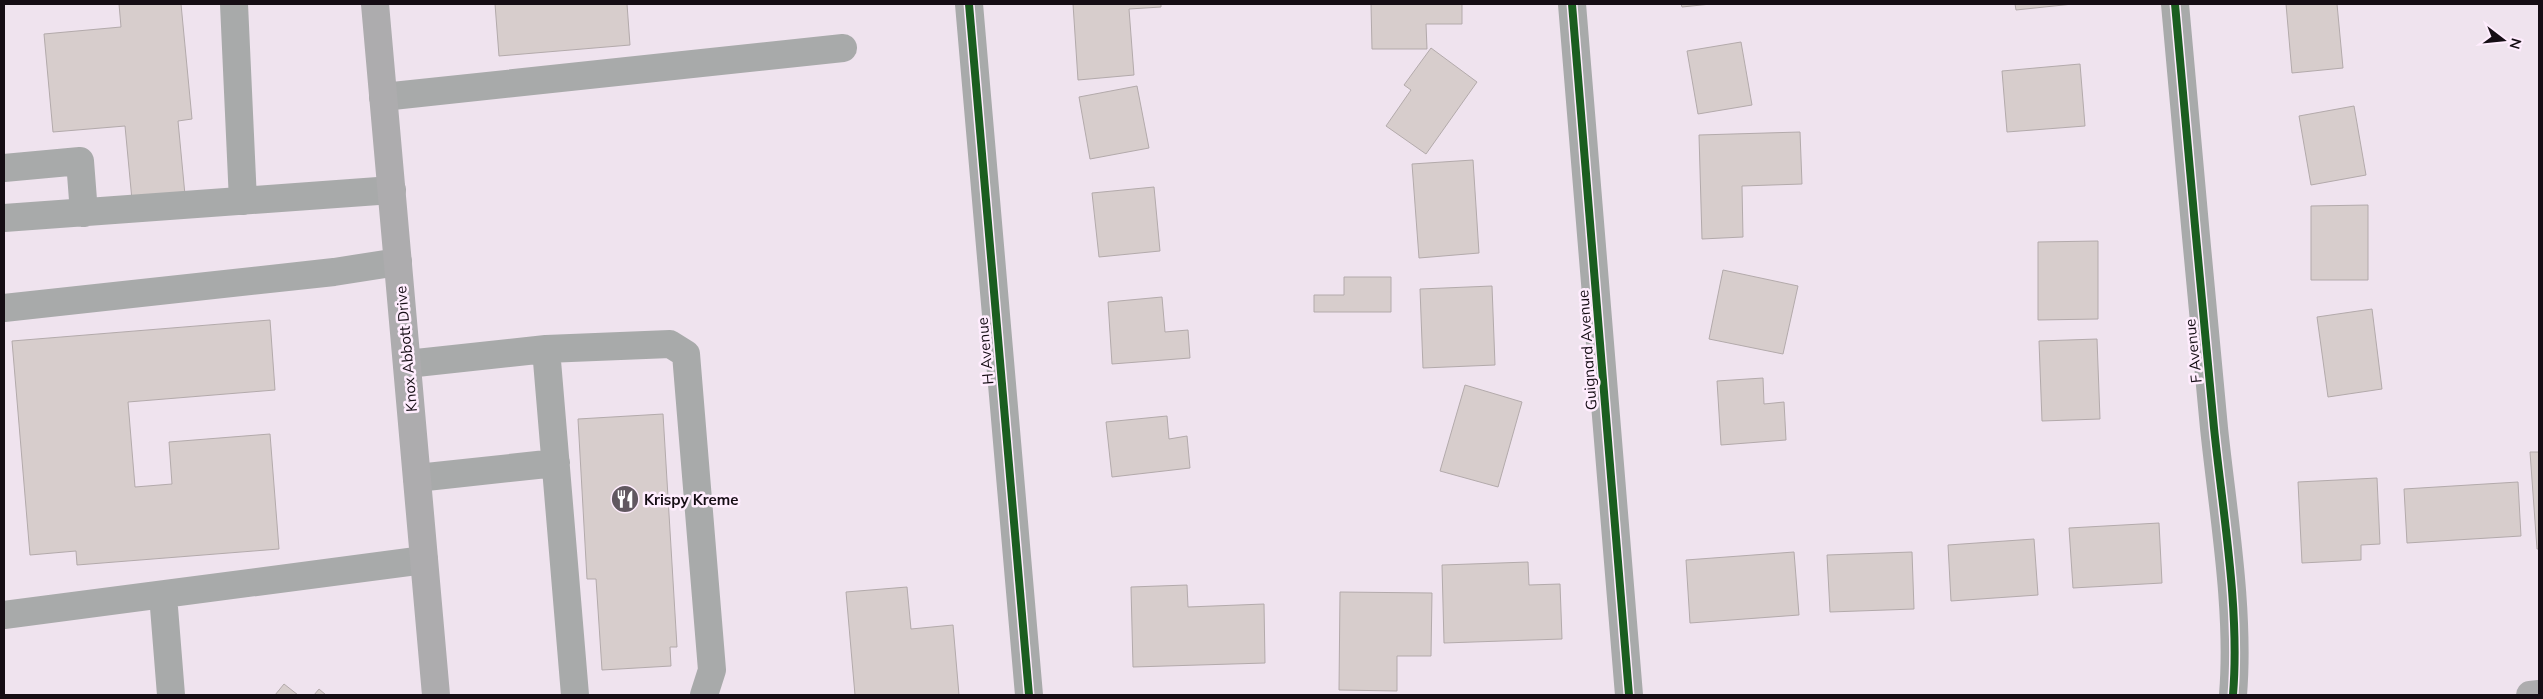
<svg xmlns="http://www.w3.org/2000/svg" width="2543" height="699" font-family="Mulish,sans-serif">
<rect width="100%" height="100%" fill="#efe3ee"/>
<path fill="#d7cdcc" stroke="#b3aaab" d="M 119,4 L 181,4 L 192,119 L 178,121 L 185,195 L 132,200 L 125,126 L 53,132 L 44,34 L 121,27 Z
M 495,4 L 627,4 L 630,45 L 499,56 Z
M 1073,4 L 1161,4 L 1161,7 L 1129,9 L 1134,75 L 1078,80 Z
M 1371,4 L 1462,4 L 1462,24 L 1426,24 L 1427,49 L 1372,49 Z
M 1681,4 L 1711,4 L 1682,7 Z
M 2015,4 L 2073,4 L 2016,10 Z
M 2286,4 L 2337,4 L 2343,68 L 2292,73 Z
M 1741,42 L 1752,105 L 1698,114 L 1687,51 Z
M 1431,48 L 1477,82 L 1426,154 L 1386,126 L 1411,90 L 1404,85 Z
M 2080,64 L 2085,126 L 2007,132 L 2002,71 Z
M 1137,86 L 1149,148 L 1090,159 L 1079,97 Z
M 2354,106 L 2366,175 L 2311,185 L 2299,116 Z
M 1800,132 L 1802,184 L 1742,186 L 1743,237 L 1702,239 L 1699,135 Z
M 1473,160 L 1479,253 L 1419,258 L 1412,164 Z
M 1154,187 L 1160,251 L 1099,257 L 1092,193 Z
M 2368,205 L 2368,280 L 2311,280 L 2311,206 Z
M 2098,241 L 2098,319 L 2038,320 L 2038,242 Z
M 1723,270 L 1798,286 L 1783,354 L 1709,339 Z
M 1344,277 L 1391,277 L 1391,312 L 1314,312 L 1314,295 L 1344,295 Z
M 1492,286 L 1495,365 L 1423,368 L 1420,289 Z
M 1162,297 L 1165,332 L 1188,330 L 1190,358 L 1112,364 L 1108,302 Z
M 2372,309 L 2382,389 L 2328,397 L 2317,317 Z
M 270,320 L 275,390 L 128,402 L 135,487 L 172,484 L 169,442 L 270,434 L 279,549 L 77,565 L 76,551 L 30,555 L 12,341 Z
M 2097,339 L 2100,419 L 2042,421 L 2039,341 Z
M 1763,378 L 1764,404 L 1784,402 L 1786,440 L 1721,445 L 1717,381 Z
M 1465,385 L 1522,402 L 1498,487 L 1440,471 Z
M 663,414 L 677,647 L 670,647 L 671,666 L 602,670 L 596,579 L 587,579 L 578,419 Z
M 1167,416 L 1169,439 L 1187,436 L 1190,468 L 1112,477 L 1106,422 Z
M 2530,452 L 2539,452 L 2539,549 L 2537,549 Z
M 2377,478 L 2380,544 L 2361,545 L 2361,560 L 2302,563 L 2298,482 Z
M 2518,482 L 2521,536 L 2407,543 L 2404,489 Z
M 2159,523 L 2162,583 L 2073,588 L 2069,528 Z
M 2034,539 L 2038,595 L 1951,601 L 1948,545 Z
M 1794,552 L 1799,615 L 1690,623 L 1686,560 Z
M 1912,552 L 1914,609 L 1830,612 L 1827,555 Z
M 1528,562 L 1529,585 L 1560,584 L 1562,639 L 1444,643 L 1442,565 Z
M 1187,585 L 1188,607 L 1264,604 L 1265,663 L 1133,667 L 1131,587 Z
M 907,587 L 911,629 L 953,625 L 959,695 L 855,695 L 846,592 Z
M 1340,592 L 1432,593 L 1431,656 L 1397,656 L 1397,691 L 1339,690 Z
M 284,684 L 298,695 L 275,695 Z
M 319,689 L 326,695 L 314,695 Z"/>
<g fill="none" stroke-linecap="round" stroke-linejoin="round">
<path stroke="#a8aaaa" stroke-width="28" d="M 234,4 L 243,201
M 969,4 L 1029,695
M 1572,4 L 1629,695
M 2175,4 C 2188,145 2200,287 2214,428 C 2223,514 2240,610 2233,695
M 383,97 L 843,48
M 4,168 L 80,161 L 84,213
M 4,218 L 392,190
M 4,308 L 334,272 L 398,262
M 546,349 L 670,344 L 686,354 L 712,670 L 704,695
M 407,364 L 546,349 L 575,695
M 417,478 L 556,463
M 163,595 L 171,695
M 4,615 L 424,560"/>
<path stroke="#adacae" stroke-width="28" d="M 375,4 L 436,695
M 2530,695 L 2539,694"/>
<defs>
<path id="cycleway" d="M 969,4 L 1029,695
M 1572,4 L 1629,695
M 2175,4 C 2188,145 2200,287 2214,428 C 2223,514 2240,610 2233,695"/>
</defs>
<use href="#cycleway" stroke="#ffedfe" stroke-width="11"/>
<use href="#cycleway" stroke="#1b5e20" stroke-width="8"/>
</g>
<defs>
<symbol id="restaurant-disc" viewBox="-11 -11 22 22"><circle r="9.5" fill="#615860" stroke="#ffedfe"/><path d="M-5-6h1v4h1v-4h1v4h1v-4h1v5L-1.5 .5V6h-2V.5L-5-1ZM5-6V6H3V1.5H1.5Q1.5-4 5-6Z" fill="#fff"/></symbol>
</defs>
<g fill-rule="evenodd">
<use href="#restaurant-disc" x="609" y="483" width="32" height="32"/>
</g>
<g text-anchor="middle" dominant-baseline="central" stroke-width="5" stroke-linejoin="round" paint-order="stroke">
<g font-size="15" fill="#150d14" stroke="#ffedfe">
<text transform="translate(406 349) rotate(-95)">Knox Abbott Drive</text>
<text transform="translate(1587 350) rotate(-94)">Guignard Avenue</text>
<text transform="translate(985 351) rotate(-95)">H Avenue</text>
<text transform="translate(2193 351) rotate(-96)">F Avenue</text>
</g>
<g font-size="15" font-weight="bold" fill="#150d14" stroke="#ffedfe" text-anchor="start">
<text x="644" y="499">Krispy Kreme</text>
</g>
</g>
<rect width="2543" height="699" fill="none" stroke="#150d14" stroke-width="10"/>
<g transform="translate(2503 40) rotate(106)" stroke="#ffedfe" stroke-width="4" paint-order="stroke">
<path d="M0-4L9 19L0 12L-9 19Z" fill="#150d14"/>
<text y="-8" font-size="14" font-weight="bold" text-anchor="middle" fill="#150d14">N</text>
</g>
</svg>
